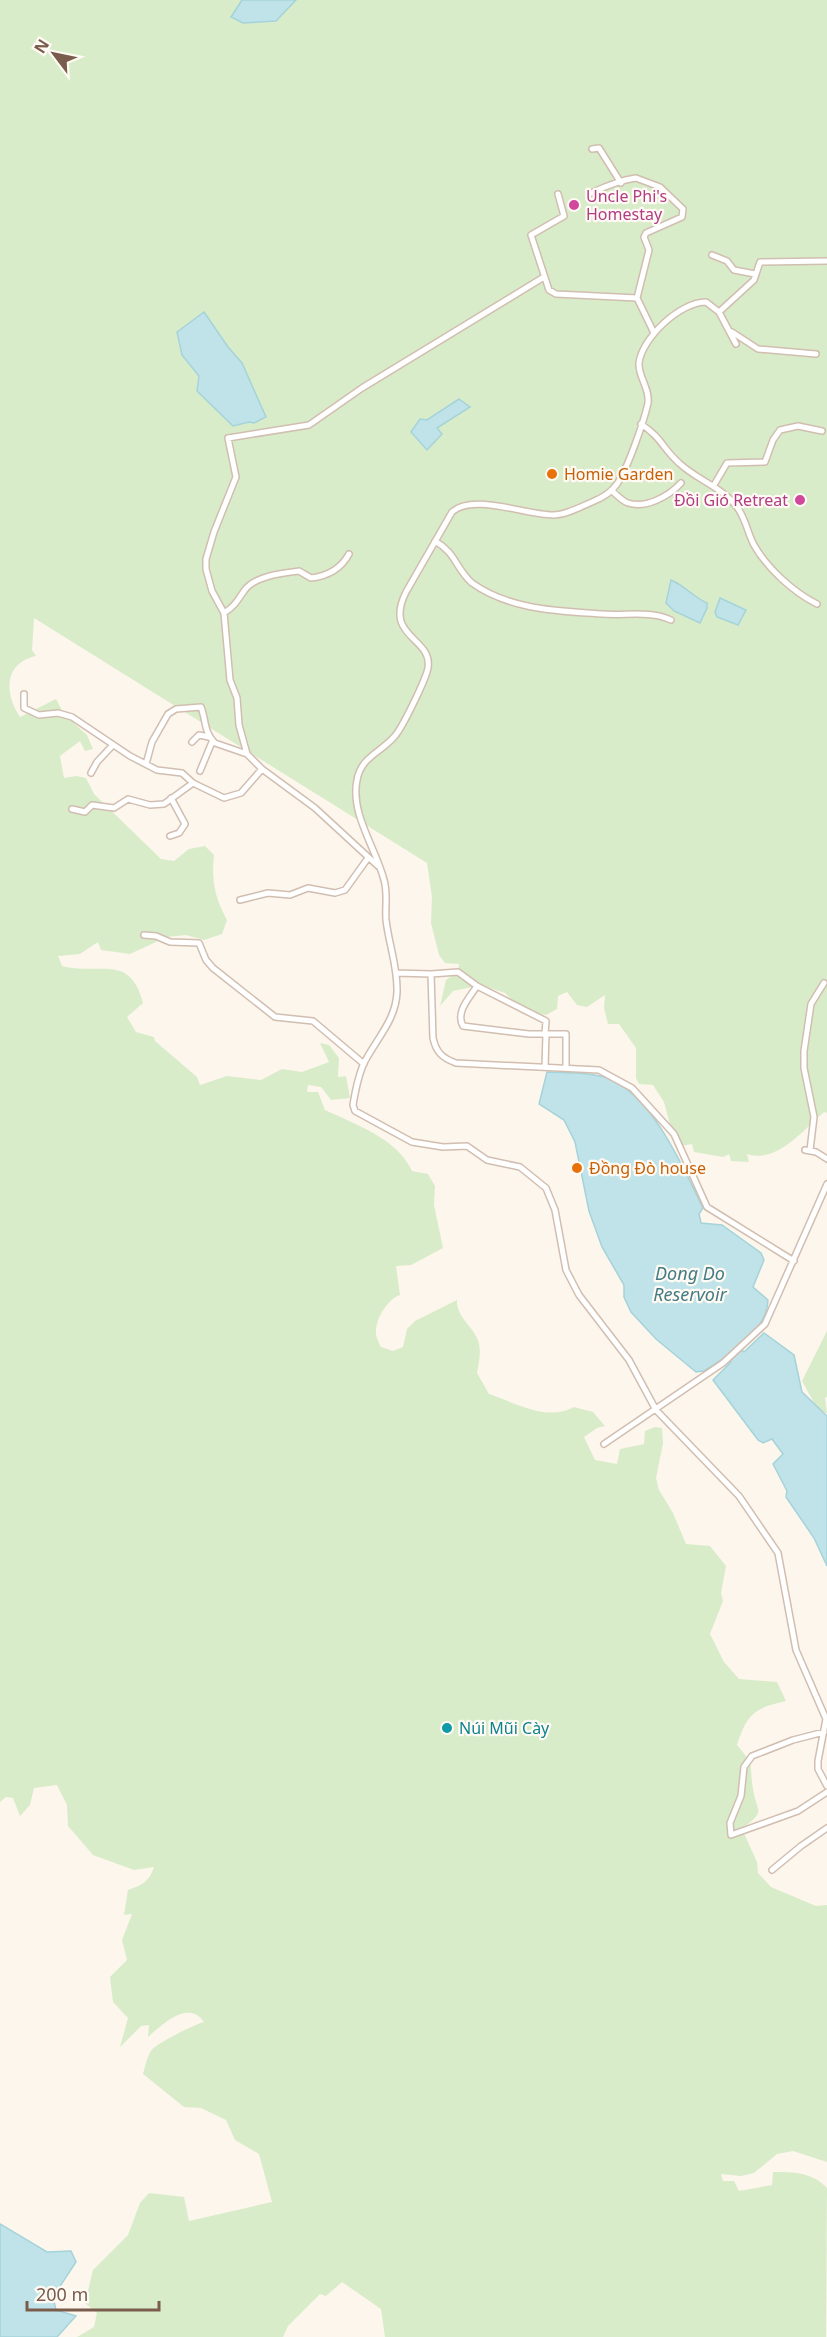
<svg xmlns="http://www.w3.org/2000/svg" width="827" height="2337" font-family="'Noto Sans',sans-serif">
<rect width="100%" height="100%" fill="#fdf6ec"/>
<path fill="#d8ecc9" d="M 0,0 L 827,0 L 827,1113 L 824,1112 C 803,1130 777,1164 747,1154 L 749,1162 L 731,1161 L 729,1154 L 723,1157 L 694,1152 L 692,1144 L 676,1147 L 664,1102 L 653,1085 L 639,1084 L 636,1078 L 636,1048 L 619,1024 L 608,1024 L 604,1008 L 605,995 L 587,1007 L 577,1005 L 567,992 L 558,996 L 557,1009 L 546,1015 L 523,1011 L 505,993 L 481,985 L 453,991 L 440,1006 L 446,980 L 458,971 L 459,964 L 445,963 L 439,955 L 431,923 L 432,897 L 427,863 L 34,618 L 32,650 L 36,656 C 4,663 4,693 20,717 L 56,699 L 64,714 L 87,735 L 93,749 L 85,751 L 80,741 L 60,756 L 64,778 L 76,776 L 86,778 L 94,794 L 161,859 L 174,861 L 189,849 L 205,846 L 214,855 C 211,880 215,898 227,920 L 222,934 L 204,940 L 186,935 L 167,937 L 130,954 L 101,950 L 98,942 L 80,954 L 58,956 L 62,966 C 99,976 130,952 143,1003 L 127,1017 L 136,1032 L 154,1037 L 155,1041 L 197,1077 L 200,1085 L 227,1076 L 261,1080 L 282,1069 L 302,1072 L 329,1062 L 320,1043 L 329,1045 L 339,1058 L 338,1077 L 346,1076 L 350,1098 L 331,1100 L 321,1087 L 308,1085 L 307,1092 L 318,1092 L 325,1110 C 355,1124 398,1139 412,1171 L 428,1174 L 435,1186 L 434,1205 L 443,1248 L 411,1265 L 396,1266 L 400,1295 C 388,1299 375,1319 376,1333 C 376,1337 379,1343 381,1347 L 393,1351 L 403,1347 L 407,1329 L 415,1321 L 457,1300 C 456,1318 476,1328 479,1344 C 481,1354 479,1363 477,1373 L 489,1394 C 516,1403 547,1422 574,1407 L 593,1412 L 605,1426 L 597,1428 L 584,1437 L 595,1460 L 617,1464 L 620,1449 L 644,1444 L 645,1431 L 655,1427 L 662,1428 L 663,1443 L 656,1478 L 659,1490 L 673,1513 L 686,1544 L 710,1546 L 726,1566 L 721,1593 L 723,1601 L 710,1634 L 724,1662 L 739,1679 L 777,1682 L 786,1701 C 754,1708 747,1714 737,1745 C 756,1767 749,1764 753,1789 C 757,1814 767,1809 742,1829 L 757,1862 L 758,1873 L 771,1887 L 816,1906 L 827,1905 L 827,2162 L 793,2151 L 777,2154 L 754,2173 L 741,2176 L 721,2174 L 723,2181 L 734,2181 L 739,2191 L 772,2185 L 773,2172 C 793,2172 812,2172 827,2188 L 826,2337 L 385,2337 L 381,2309 L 342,2282 L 326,2296 L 320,2294 L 288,2326 L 283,2337 L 77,2337 L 94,2327 L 97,2313 L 85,2303 L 93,2270 L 128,2235 L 140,2203 L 149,2193 L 184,2197 L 189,2221 L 272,2202 L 259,2154 L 235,2140 L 226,2120 L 201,2108 L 184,2107 L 143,2074 C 145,2067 147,2057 151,2051 C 155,2044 195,2024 204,2022 C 188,1999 162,2025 148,2037 L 149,2025 L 141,2026 L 120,2047 L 128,2018 L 113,2002 L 110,1977 L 127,1960 L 122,1940 L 132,1914 L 124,1915 L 128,1890 C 142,1885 149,1882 154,1867 L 134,1870 L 93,1855 L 68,1826 L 67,1805 L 57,1785 L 34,1788 L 30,1805 L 20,1816 L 13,1798 L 6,1797 L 0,1802 Z
M 827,1331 L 827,1397 L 825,1398 L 827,1413 L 819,1412 L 802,1381 Z"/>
<path fill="#bfe3e8" stroke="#a5d3da" stroke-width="1.5" d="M 242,0 L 296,0 L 276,21 L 243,23 L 231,17 Z
M 204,312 L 228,347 L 242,363 L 266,417 L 254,423 L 249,422 L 233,426 L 197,391 L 199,376 L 182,355 L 177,332 Z
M 459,399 L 470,407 L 437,428 L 442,434 L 427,450 L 411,432 L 420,419 L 427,420 Z
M 671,580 C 684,585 693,597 707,603 L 707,608 L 700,623 L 674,611 L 666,603 Z
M 720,598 L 746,610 L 738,625 L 717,617 L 715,612 Z
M 547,1072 C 567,1073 589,1072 608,1078 C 652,1095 683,1167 703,1208 L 699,1214 L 701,1223 L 722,1225 L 761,1253 L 764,1260 L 753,1287 L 768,1300 C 767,1321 753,1334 738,1346 L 744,1352 L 764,1333 L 794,1355 L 802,1392 L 827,1416 L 827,1566 L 814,1538 L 786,1497 L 787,1491 L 773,1464 L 783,1454 L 772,1439 L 763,1443 L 758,1440 L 713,1380 L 731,1362 L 726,1357 L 704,1371 L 696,1372 L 656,1339 L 631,1312 L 624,1297 L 624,1285 L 602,1247 L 589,1211 L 575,1142 L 564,1120 L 539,1104 Z
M 0,2224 L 47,2252 L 71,2251 L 76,2262 L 53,2297 L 56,2310 L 76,2316 L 57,2337 L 0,2337 Z"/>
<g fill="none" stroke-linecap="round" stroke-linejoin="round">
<defs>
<path id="minor" d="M 592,149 L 599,148 L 621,183
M 591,193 C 606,186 620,180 636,178 L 660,187 L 683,209 L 682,217 L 646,233 L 644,237 L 649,250 L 637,298
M 558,194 L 564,216 L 531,235 L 549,290 L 556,294 L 637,298 L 654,333
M 712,255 L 727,261 L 734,270 L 755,274
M 719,312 L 754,280 L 760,262 L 827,261
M 732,332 L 758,349 L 816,354
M 736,344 L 719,312 L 706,302 C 680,302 642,338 639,363 C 638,377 650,388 648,403 C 644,421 628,468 617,484 C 611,493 602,498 592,502 C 580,507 566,515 553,515 C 526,515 473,493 452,512 L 406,592 C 383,638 433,637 428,668 C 426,679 402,729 394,737 C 380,753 361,757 357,780 C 350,814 376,848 384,880 C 388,893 385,907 386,920 C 389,945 398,968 397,992 C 396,1021 375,1040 363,1065 C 358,1078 355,1092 353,1105 L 355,1111 L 412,1142 L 443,1147 L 467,1146 L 487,1160 L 520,1167 L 546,1188 L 555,1210 L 566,1270 L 579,1295 L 629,1360 L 656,1410 L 739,1496 L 778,1553 L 796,1650 L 826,1719 L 818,1761 L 818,1769 L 827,1786
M 641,424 C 662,438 663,449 679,463 C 697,480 722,487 737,507 C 746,519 747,532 754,545 C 767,568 793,592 817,604
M 714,485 L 727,463 L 765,462 L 773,440 L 780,430 L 798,426 L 822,431
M 612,491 C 617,495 622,501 628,503 C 646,509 669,496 681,483
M 435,541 C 456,553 456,569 472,583 C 510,610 558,611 602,614 C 625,616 650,610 671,620
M 224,613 C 235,606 237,601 244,591 C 254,576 282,573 299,571 L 311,578 C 328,576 341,569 349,554
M 24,694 L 24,708 L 39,715 L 58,713 L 72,717 L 130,756 L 157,770 L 182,773 L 193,783 L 224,798 L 241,793 L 262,769
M 192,742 L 199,735 L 209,737
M 146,764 L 152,742 L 168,714 L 176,709 L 201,707 C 206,720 204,732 214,742
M 200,771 L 212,742 L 247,754
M 91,773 L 97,762 L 112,746
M 72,809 L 85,812 L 92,805 L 114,808 L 128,799 L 150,805 L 164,804 L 193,783
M 170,836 L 179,833 L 185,824 L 171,798
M 378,866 L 315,808 L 262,769 L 247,754 L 239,725 L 237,698 L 230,680 L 224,613 L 212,591 L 206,569 L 206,559 L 214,532 L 236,477 L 228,438 L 309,425 L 362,388 L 544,277
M 240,900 L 268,893 L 290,895 L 308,888 L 335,893 L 345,890 L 368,858
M 144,935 L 156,936 L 170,942 L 199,943 L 206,960 L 213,968 L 275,1017 L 313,1021 L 364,1064
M 396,973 L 431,974 L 433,1038 C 436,1052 442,1058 456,1063 L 599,1070 L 632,1088 L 674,1134 L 707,1207 L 794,1261
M 431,974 L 458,972 L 477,986 L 546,1021 L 545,1034
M 477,986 C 470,997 455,1012 463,1026 L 529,1034 L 566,1034 L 566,1067
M 545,1067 L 546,1034
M 805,1150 L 816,1152 L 827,1159
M 810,1150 L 814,1117 L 804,1068 L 804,1051 L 811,1004 L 824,983
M 604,1444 L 723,1363 L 765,1324 L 827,1184
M 824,1732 L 793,1740 L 752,1756 L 744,1767 L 741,1796 L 730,1823 L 731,1835 L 798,1811 L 827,1792
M 772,1870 L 801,1846 L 827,1828"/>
</defs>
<use href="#minor" stroke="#d1beb0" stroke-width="8"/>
<use href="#minor" stroke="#fff" stroke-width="5"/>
</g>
<g fill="#d1479c" stroke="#fffaf3" stroke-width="2">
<circle cx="574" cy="205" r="6"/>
<circle cx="800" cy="500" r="6"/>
</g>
<g fill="#e8710a" stroke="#fffaf3" stroke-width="2">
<circle cx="552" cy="474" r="6"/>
<circle cx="577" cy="1168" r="6"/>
</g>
<circle fill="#0f9aa8" stroke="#fffaf3" stroke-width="2" cx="447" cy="1728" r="6"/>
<g text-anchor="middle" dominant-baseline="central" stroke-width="4.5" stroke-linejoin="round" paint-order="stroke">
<g font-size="16" fill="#b23c85" stroke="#fffaf3" text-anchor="start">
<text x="586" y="196">Uncle Phi's<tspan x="586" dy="18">Homestay</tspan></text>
<text x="788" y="500" text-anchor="end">Đồi Gió Retreat</text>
</g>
<g font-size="16" fill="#c56008" stroke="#fffaf3" text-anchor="start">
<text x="564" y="474">Homie Garden</text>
<text x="589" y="1168">Đồng Đò house</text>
</g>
<g font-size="16" fill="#0d838f" stroke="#fffaf3" text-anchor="start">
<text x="459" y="1728">Núi Mũi Cày</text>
</g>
<g font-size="18" font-style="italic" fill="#437c86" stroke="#fffaf3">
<text x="690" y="1273">Dong Do<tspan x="690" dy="21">Reservoir</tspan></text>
</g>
</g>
<g transform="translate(54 54) rotate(302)" stroke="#fffaf3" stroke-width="4.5" paint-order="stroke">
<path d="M0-4.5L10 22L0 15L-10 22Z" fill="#7a5c4d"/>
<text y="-9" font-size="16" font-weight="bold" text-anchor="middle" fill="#7a5c4d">N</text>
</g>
<path d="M27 2301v9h132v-9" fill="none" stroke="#7a5c4d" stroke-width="3"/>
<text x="36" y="2301" font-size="18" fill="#7a5c4d" stroke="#fffaf3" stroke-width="4.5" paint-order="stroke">200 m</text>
</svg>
